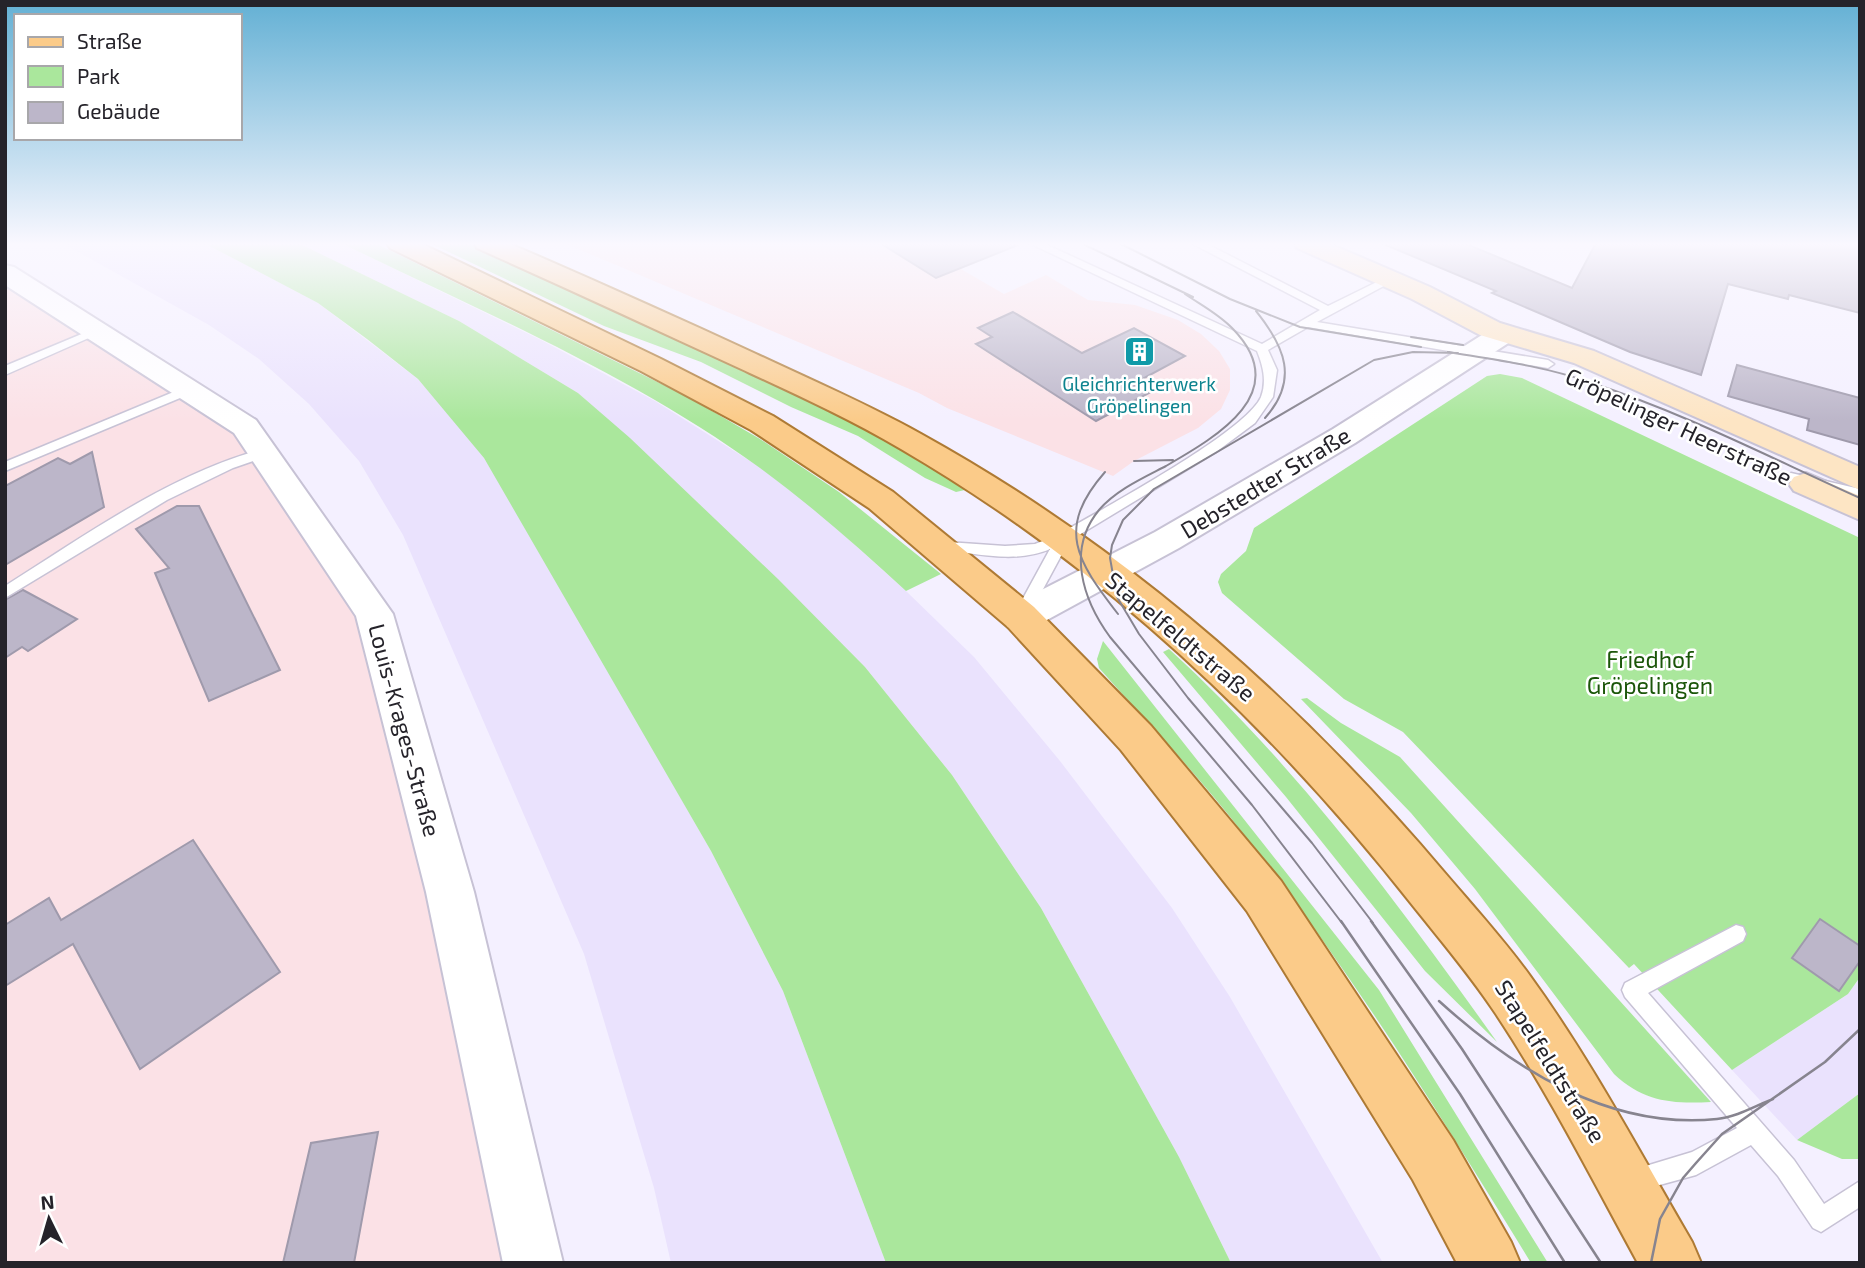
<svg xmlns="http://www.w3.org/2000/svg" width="1865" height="1268" font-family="'Exo 2',sans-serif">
<rect width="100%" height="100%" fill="#f4f0ff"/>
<path fill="#eae2fd" d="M 62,243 L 204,243 L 318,303 L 418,379 L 452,418 L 484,458 L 519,515 L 711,851 L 783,991 L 886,1263 L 671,1263 L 654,1188 L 584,954 L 403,535 L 359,461 L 309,404 L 259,359 L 209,325 Z
M 298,243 L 341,243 L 541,340 L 655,401 L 758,466 L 815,509 L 906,591 L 974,657 L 1060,761 L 1172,908 L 1230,997 L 1383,1263 L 1231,1263 L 1179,1157 L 1041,908 L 952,775 L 865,667 L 697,502 L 578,393 L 459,321 Z
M 1860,977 L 1860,1093 L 1797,1140 L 1732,1070 L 1848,994 Z"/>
<path fill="#fbe1e6" d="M 564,243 L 916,243 L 1004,294 L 1046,275 L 1088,300 L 1135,305 L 1178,320 L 1201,334 L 1219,351 L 1230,369 L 1230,390 L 1221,409 L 1198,428 L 1134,461 L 1113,476 L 947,408 L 919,393 Z
M 5,280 L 236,430 L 362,620 L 517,1263 L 5,1263 Z"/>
<path fill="#aae79c" d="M 204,243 L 298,243 L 459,321 L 578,393 L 630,438 L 778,579 L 865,667 L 952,775 L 1041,908 L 1179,1157 L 1231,1263 L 886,1263 L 783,991 L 711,851 L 484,458 L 418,379 L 367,339 L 318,303 Z
M 341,243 L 375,243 L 688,397 L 760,439 L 839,492 L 941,574 L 906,591 C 859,548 812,506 760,468 C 632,375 483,312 341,243 Z
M 430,243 L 470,243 C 638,316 808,389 964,486 L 965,490 L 956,492 L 925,478 L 858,436 L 791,407 L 701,362 L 604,326 Z
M 1500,374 L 1522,378 L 1860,538 L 1860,977 L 1848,994 L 1732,1070 L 1634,964 L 1629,968 L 1403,732 L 1344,699 L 1222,593 L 1218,582 L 1221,574 L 1246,551 L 1254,528 L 1487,376 Z
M 1103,641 L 1379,990 L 1548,1263 L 1531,1263 C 1441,1116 1351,971 1245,836 C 1200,777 1148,723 1099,668 L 1097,659 Z
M 1169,649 C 1296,765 1398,903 1497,1042 L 1425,971 L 1286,797 L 1163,652 Z
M 1307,698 L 1341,723 L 1400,757 L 1711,1102 C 1672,1104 1644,1102 1614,1074 L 1475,889 L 1411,813 L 1301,699 Z
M 1860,1093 L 1860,1159 L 1842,1159 L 1797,1140 Z"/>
<path fill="#bcb6c9" stroke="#9f9aac" stroke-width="2" d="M 880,243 L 1018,243 L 1018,245 L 936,278 Z
M 1381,243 L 1464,243 L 1572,288 L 1596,243 L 1860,243 L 1860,313 L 1789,295 L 1788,299 L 1728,284 L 1701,375 L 1630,352 L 1492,293 L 1496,291 Z
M 1013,312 L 1082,353 L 1134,328 L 1185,356 L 1133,384 L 1149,393 L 1096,421 L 976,344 L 992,337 L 978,328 Z
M 1737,365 L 1860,398 L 1860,445 L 1807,430 L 1809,419 L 1728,396 Z
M 92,452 L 104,507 L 5,565 L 5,486 L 58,458 L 70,464 Z
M 177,506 L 199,506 L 280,670 L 209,701 L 155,573 L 169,568 L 136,529 Z
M 23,590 L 77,619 L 28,651 L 22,647 L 5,658 L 5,600 Z
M 193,840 L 280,972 L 140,1069 L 73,944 L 5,986 L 5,925 L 49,898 L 61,920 Z
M 1820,919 L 1860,946 L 1860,961 L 1839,991 L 1792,958 Z
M 378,1132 L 354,1263 L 283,1263 L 311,1143 Z"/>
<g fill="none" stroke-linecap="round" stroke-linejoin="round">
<defs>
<path id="service" d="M 1029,243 L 1043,243 L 1262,344 L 1320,310 L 1191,243 L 1205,243 L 1328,306 L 1389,276 L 1394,279 L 1393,281 L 1317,322 L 1548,360 L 1554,364 L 1548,368 L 1308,327 L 1268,350 L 1277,370 L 1273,397 L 1255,423 L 1216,452 L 1069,541 L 1028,617 L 1023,619 L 1015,613 L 1050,549 C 1016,564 973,553 938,549 L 933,547 L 931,544 L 933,541 L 1005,546 L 1035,544 L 1058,535 C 1098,511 1245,433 1261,397 C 1267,381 1263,366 1257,351 Z
M 96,328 L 102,331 L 100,333 L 5,375 L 5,366 Z
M 188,386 L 194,390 L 192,393 L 5,471 L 5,462 Z
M 263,449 L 268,450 L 268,456 L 233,468 L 167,500 L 5,598 L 5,586 C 86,535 170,474 263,449 Z
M 1791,473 L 1860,489 L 1860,497 L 1786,480 L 1784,477 Z
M 1736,925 L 1743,927 L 1746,934 L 1743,941 L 1648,993 L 1794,1160 L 1824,1204 L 1860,1181 L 1860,1207 L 1821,1232 L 1813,1228 L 1778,1176 L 1751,1145 L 1696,1175 L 1634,1192 L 1626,1188 L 1622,1180 L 1626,1172 L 1692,1152 L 1737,1128 L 1625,997 L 1622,990 L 1625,983 Z"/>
<path id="tertiary" d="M 5,265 L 14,267 L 256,420 L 393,614 L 474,892 L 563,1263 L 503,1263 L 426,892 L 356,616 L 234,433 L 5,285 Z
M 1503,326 L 1513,328 L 1517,334 L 1513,340 L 1355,443 L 1179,548 L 1034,627 L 1021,631 L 1008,627 L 1002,617 L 1008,607 L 1155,532 L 1333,429 L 1493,328 Z"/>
<path id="secondary" d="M 1294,243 L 1328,243 L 1430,287 L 1500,323 L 1594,351 L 1860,467 L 1860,490 L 1574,363 L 1480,335 L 1412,299 L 1297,248 Z
M 1806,473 L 1860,496 L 1860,520 L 1794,491 L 1789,484 L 1794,477 Z"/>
<path id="primary" d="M 387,243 L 420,243 L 661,359 L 773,416 L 893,492 L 1034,607 L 1151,726 L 1281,881 L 1453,1140 L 1511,1242 L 1520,1263 L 1457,1263 L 1413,1180 L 1247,911 L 1121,750 L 1008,627 L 869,508 L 751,430 L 641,371 L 390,248 Z
M 474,243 L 508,243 C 591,279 674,316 756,354 C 811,380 867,404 921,434 C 1122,545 1296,697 1444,872 C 1473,906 1504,940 1530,976 C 1591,1060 1640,1153 1692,1242 L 1701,1263 L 1638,1263 C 1592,1179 1549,1094 1496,1014 C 1471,976 1442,942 1414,907 C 1271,725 1102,566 901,449 C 848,418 793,393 737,367 C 651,327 564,287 477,248 Z"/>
</defs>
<use href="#service" stroke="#c7c2d5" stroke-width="3"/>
<use href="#tertiary" stroke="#c7c2d5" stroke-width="4"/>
<use href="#secondary" stroke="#c7c2d5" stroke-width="4"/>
<use href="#primary" stroke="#ae7a34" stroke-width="4"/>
<use href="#service" fill="#fff" fill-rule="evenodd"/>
<use href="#tertiary" fill="#fff" fill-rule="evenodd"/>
<use href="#secondary" fill="#fde5c4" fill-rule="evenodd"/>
<use href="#primary" fill="#fbcb89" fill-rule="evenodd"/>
<path stroke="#87848f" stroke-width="2" d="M 1081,243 L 1193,297
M 1119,243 L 1230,299 L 1300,327 L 1421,347
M 1185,294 C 1201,305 1219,314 1233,329 C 1294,392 1218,436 1166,466 C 1143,478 1116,490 1099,510 C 1066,550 1083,600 1110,637 L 1252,805 L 1342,923
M 1256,311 C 1285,347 1299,380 1265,418
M 1411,337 L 1463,345
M 1448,352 C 1496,360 1543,366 1589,382 C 1682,412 1771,458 1860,498
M 1134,461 L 1173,460
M 1105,472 C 1055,529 1077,561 1118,614
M 1373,923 L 1312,843 L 1188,698 L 1139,634 L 1117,597 L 1110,558 L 1112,545 L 1123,520 L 1154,489 L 1374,360 L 1413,352 L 1458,353"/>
<path stroke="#87848f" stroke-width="2.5" d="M 1341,921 L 1460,1094 L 1565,1263
M 1371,921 L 1462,1049 L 1601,1263
M 1439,1001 C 1515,1070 1610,1130 1717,1119 C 1737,1117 1755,1106 1773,1099
M 1651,1263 L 1660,1219 L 1683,1178 L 1696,1163 L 1722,1134 L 1825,1062 L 1860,1029"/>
</g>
<linearGradient id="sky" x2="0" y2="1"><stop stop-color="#63b0d4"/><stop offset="0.58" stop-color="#faf8ff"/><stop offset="1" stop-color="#faf8ff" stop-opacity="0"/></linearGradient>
<rect width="1865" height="421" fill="url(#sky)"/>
<defs>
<symbol id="building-square" viewBox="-11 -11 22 22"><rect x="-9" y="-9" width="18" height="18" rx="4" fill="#0f9aa8" stroke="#fff"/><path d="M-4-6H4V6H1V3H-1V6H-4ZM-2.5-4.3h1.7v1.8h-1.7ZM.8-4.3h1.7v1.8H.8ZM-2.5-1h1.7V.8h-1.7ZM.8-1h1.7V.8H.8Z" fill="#fff"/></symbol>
</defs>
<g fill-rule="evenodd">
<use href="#building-square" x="1122" y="334" width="35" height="35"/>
</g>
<g text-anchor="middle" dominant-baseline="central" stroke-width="5" stroke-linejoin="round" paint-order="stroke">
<g font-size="19" fill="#0d838f" stroke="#fff">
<text x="1139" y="383">Gleichrichterwerk<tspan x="1139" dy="22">Gröpelingen</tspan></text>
</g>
<g font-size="23" fill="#25232a" stroke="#fff">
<text transform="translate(1679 426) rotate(25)">Gröpelinger Heerstraße</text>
<text transform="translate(1265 482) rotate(-31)">Debstedter Straße</text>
<text transform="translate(1181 636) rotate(40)">Stapelfeldtstraße</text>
<text transform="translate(405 730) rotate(75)">Louis-Krages-Straße</text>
<text transform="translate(1551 1061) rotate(58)">Stapelfeldtstraße</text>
</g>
<g font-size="23" fill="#1b5609" stroke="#fff">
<text x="1650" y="659">Friedhof<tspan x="1650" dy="26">Gröpelingen</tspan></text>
</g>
</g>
<rect width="1865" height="1268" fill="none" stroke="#25232a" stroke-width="14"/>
<rect x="14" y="14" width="228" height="126" fill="#ffffff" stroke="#a8a7aa" stroke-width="2"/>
<rect x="28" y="37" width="35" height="10" fill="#fbcb89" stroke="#a8a7aa" stroke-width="2"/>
<text x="77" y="49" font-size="21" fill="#25232a">Straße</text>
<rect x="28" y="66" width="35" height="21" fill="#aae79c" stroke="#a8a7aa" stroke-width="2"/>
<text x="77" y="84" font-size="21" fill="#25232a">Park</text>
<rect x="28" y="102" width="35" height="21" fill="#bcb6c9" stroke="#a8a7aa" stroke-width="2"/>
<text x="77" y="119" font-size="21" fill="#25232a">Gebäude</text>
<g transform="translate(49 1219) rotate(355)" stroke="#ffffff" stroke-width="5" paint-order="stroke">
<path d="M0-5L12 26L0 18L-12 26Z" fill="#25232a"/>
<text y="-10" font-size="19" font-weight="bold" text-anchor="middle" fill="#25232a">N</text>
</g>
</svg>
